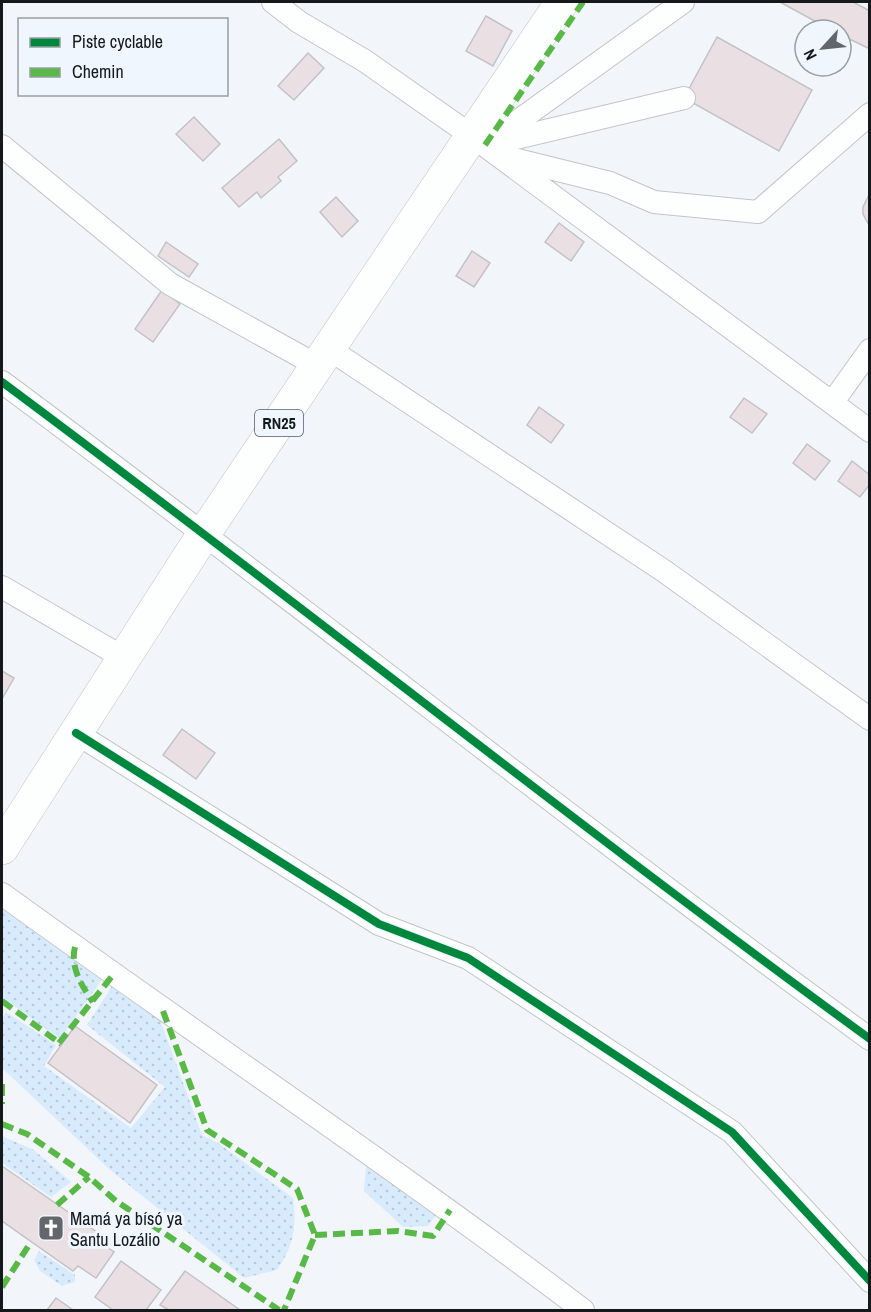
<svg xmlns="http://www.w3.org/2000/svg" width="871" height="1312" font-family="'Archivo Narrow',sans-serif">
<defs>
<pattern id="grass-dots" width="8" height="8" patternUnits="userSpaceOnUse" patternTransform="scale(1.5)"><rect width="8" height="8" fill="#d8ebfd"/><path d="M2 2h.1M6 6h.1" fill="none" stroke="#b9c9d8" stroke-width="1.8" stroke-linecap="round"/></pattern>
</defs>
<rect width="100%" height="100%" fill="#f2f6fa"/>
<path fill="url(#grass-dots)" d="M 2,905 L 103,978 L 60,1039 L 2,997 Z
M 114,983 L 158,1014 L 202,1135 L 218,1143 L 293,1198 C 297,1227 294,1245 277,1270 L 244,1278 L 109,1169 L 2,1068 L 2,1018 L 6,1012 L 56,1045 L 44,1066 L 131,1128 L 165,1087 L 87,1025 Z
M 2,1136 L 34,1150 L 71,1182 L 51,1197 L 2,1163 Z
M 366,1166 L 436,1215 L 428,1226 L 403,1227 L 364,1191 Z
M 39,1251 L 75,1275 L 75,1282 L 62,1286 L 40,1271 L 34,1260 Z"/>
<path fill="#eae0e3" stroke="#c3c2c5" stroke-width="1.5" d="M 780,2 L 853,2 L 870,11 L 870,49 L 841,35 L 841,30 L 831,30 Z
M 486,16 L 512,31 L 493,66 L 466,51 Z
M 717,37 L 812,90 L 779,151 L 684,98 Z
M 308,53 L 324,68 L 294,100 L 278,86 Z
M 194,117 L 220,144 L 203,161 L 176,134 Z
M 279,139 L 297,161 L 278,177 L 281,181 L 261,198 L 257,192 L 239,207 L 222,188 Z
M 869,195 L 870,195 L 870,227 L 863,214 L 863,207 Z
M 336,197 L 358,221 L 342,237 L 320,212 Z
M 559,223 L 584,242 L 571,261 L 545,242 Z
M 166,242 L 198,264 L 189,277 L 158,256 Z
M 472,251 L 490,263 L 474,287 L 456,276 Z
M 162,290 L 180,304 L 153,342 L 135,329 Z
M 744,398 L 767,414 L 752,433 L 730,417 Z
M 539,407 L 564,425 L 551,443 L 527,425 Z
M 807,444 L 830,461 L 815,480 L 793,463 Z
M 852,461 L 870,475 L 870,484 L 860,497 L 838,481 Z
M 2,671 L 14,678 L 2,699 Z
M 182,729 L 215,753 L 196,779 L 163,755 Z
M 75,1026 L 157,1085 L 130,1123 L 48,1063 Z
M 2,1166 L 101,1235 L 97,1240 L 114,1252 L 96,1278 L 78,1266 L 73,1271 L 2,1221 Z
M 121,1261 L 161,1290 L 146,1310 L 113,1310 L 95,1297 Z
M 185,1271 L 240,1310 L 169,1310 L 160,1305 Z
M 56,1298 L 73,1310 L 47,1310 Z"/>
<g fill="none" stroke-linecap="round" stroke-linejoin="round">
<defs>
<path id="street" d="M 273,2 L 299,22 L 365,61 L 472,136 L 870,431
M 495,143 L 684,98
M 485,145 L 683,2
M 2,146 L 170,284 L 318,366
M 509,158 L 610,183 L 654,202 L 758,212 L 870,114
M 329,349 L 664,571 L 870,719
M 2,382 C 293,598 576,825 870,1039
M 832,403 L 870,350
M 2,587 L 124,658
M 76,733 L 379,924 L 468,958 L 732,1132 L 870,1281
M 2,894 C 195,1034 393,1166 583,1310"/>
<path id="primary" d="M 2,848 L 205,532 L 562,2"/>
</defs>
<use href="#street" stroke="#c2c5c8" stroke-width="24"/>
<use href="#primary" stroke="#c2c5c8" stroke-width="34"/>
<use href="#street" stroke="#fdfefe" stroke-width="22"/>
<use href="#primary" stroke="#fdfefe" stroke-width="33"/>
<path stroke="#58b947" stroke-width="6" stroke-dasharray="12 6" stroke-linecap="butt" d="M 485,145 L 583,2
M 75,947 C 70,967 81,985 93,1002
M 2,1001 L 61,1044
M 163,1011 L 207,1130 L 297,1189 L 315,1235 L 284,1310
M 59,1043 L 113,975
M 2,1084 L 2,1104
M 2,1124 L 27,1134 L 89,1177 L 116,1201 L 279,1310
M 57,1205 L 89,1177
M 315,1235 L 398,1231 L 433,1236 L 450,1210
M 2,1287 L 31,1242"/>
<defs>
<path id="cycleway" d="M 2,382 C 293,598 576,825 870,1039
M 76,733 L 379,924 L 468,958 L 732,1132 L 870,1281"/>
</defs>
<use href="#cycleway" stroke="#eff6fd" stroke-width="11"/>
<use href="#cycleway" stroke="#00873e" stroke-width="8"/>
</g>
<defs>
<symbol id="church-square" viewBox="-11 -11 22 22"><rect x="-9" y="-9" width="18" height="18" rx="4" fill="#63666a" stroke="#eff6fd"/><path d="M-1.2-6h2.4v3.5h3.3v2.4h-3.3V6h-2.4V-.1h-3.3v-2.4h3.3Z" fill="#fff"/></symbol>
</defs>
<g fill-rule="evenodd">
<use href="#church-square" x="36" y="1213" width="30" height="30"/>
</g>
<g text-anchor="middle" dominant-baseline="central" stroke-width="6" stroke-linejoin="round" paint-order="stroke">
<rect fill="#eff6fd" stroke="#575b60" stroke-width="1.5" x="255" y="410" width="48" height="26" rx="4.5"/>
<g font-size="16" font-weight="bold" fill="#16191c">
<text x="279" y="423">RN25</text>
</g>
<g font-size="18" fill="#16191c" stroke="#eff6fd" text-anchor="start">
<text x="70" y="1218">Mamá ya bísó ya<tspan x="70" dy="21">Santu Lozálio</tspan></text>
</g>
</g>
<rect width="871" height="1312" fill="none" stroke="#16191c" stroke-width="6"/>
<rect x="18" y="18" width="210" height="78" fill="#eff6fd" stroke="#989ea3" stroke-width="1.5"/>
<rect x="30" y="38" width="30" height="9" fill="#00873e" stroke="#989ea3" stroke-width="1.5"/>
<text x="72" y="48" font-size="18" fill="#16191c">Piste cyclable</text>
<rect x="30" y="68" width="30" height="9" fill="#58b947" stroke="#989ea3" stroke-width="1.5"/>
<text x="72" y="78" font-size="18" fill="#16191c">Chemin</text>
<g transform="translate(823 48) rotate(243)"><circle r="28" fill="#eff6fd" stroke="#989ea3" stroke-width="1.5"/>
<path d="M0-4.5L10 22L0 15L-10 22Z" fill="#63666a"/>
<text y="-9" font-size="16" font-weight="bold" text-anchor="middle" fill="#16191c">N</text>
</g>
</svg>
